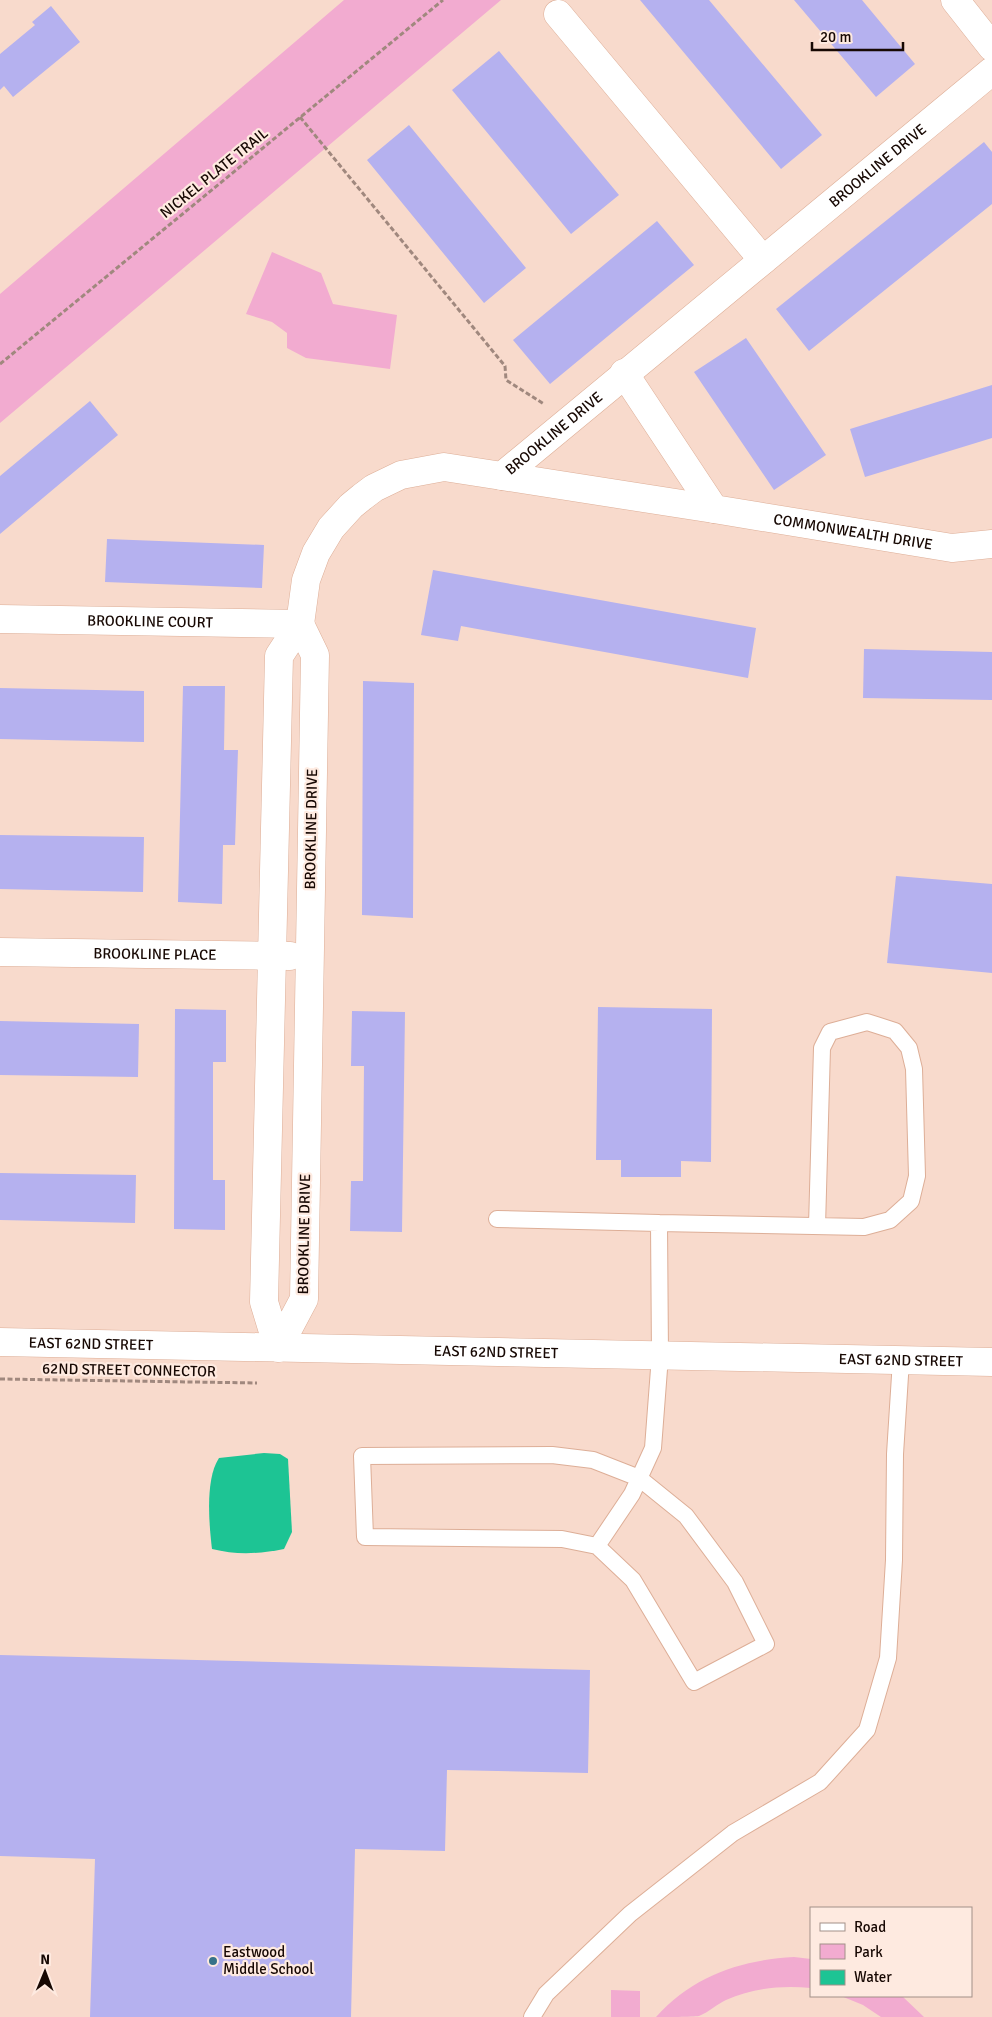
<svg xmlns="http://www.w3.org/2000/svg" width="992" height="2017" font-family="Signika,sans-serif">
<rect width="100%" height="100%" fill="#f8dacc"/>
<path fill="#f2abd0" d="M 344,0 L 501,0 L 0,423 L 0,294 Z
M 272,252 L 321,273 L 333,304 L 397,315 L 390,369 L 306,358 L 287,348 L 287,333 L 272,322 L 246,314 Z
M 794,1957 L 811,1959 L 811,1988 C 782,1985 753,1988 726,2000 C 717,2004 709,2012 699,2016 C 692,2017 666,2017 656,2017 C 693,1976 740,1960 794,1957 Z
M 611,1990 L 640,1991 L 640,2017 L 611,2017 Z
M 841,1996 L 902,1996 L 924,2017 L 881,2017 L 863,2005 Z"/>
<path fill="#1dc494" d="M 264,1453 L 280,1454 L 288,1459 L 292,1532 L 284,1549 C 259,1554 236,1555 212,1549 C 209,1524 205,1479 219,1458 Z"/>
<path fill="#b5b1ef" d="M 640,0 L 709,0 L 822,135 L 781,169 Z
M 794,0 L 862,0 L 915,64 L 876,97 Z
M 51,6 L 80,42 L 13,97 L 4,86 L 0,90 L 0,54 L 35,25 L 32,22 Z
M 499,51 L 619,195 L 571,234 L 452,90 Z
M 409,125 L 526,268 L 484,303 L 367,160 Z
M 984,142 L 992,152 L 992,204 L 809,351 L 776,309 Z
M 657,221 L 694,265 L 550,384 L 513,340 Z
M 746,338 L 826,455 L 774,490 L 694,372 Z
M 992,385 L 992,438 L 865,477 L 850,429 Z
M 90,401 L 118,435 L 0,534 L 0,476 Z
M 107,539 L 264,545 L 262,588 L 105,582 Z
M 433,570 L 756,628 L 748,678 L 461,626 L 458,641 L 421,635 Z
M 864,649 L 992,652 L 992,700 L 863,698 Z
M 363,681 L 414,683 L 413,918 L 362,915 Z
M 183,686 L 225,686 L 224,750 L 238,750 L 235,845 L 223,845 L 222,904 L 178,902 Z
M 0,688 L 144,691 L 144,742 L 0,739 Z
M 0,835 L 144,837 L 143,892 L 0,889 Z
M 896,876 L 992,884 L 992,973 L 887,963 Z
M 598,1007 L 712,1009 L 711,1162 L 681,1161 L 681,1177 L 621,1177 L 621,1160 L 596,1160 Z
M 175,1009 L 226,1010 L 226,1062 L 213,1062 L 213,1180 L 225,1180 L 225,1230 L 174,1229 Z
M 352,1011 L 405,1012 L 402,1232 L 350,1231 L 351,1181 L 363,1181 L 364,1066 L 351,1066 Z
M 0,1021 L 139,1024 L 138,1077 L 0,1075 Z
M 0,1173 L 136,1175 L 135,1223 L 0,1220 Z
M 0,1655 L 590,1670 L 588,1773 L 447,1770 L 445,1851 L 355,1849 L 351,2017 L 90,2017 L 95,1859 L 0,1856 Z"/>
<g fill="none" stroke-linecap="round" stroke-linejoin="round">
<defs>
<path id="service" d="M 497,1219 L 659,1223
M 597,1546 L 633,1580 L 694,1682 L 766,1644 L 735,1582 L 686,1516 L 639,1478 L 593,1460 L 552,1455 L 362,1456 L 365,1537 L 562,1539 L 597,1546 L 632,1494 L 653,1448 L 660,1356 L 659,1223 L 864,1227 L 890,1220 L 911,1201 L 917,1176 L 914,1069 L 909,1048 L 895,1031 L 867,1022 L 830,1032 L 822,1048 L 817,1226
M 532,2017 L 546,1994 L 630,1914 L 733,1833 L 820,1782 L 867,1730 L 888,1658 L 894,1560 L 895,1454 L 901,1360"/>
<g id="minor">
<path d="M 955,0 L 992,47"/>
<path d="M 558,14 L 763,260"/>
<path id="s1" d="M 624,373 L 714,509 L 952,548 L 992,544"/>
<path d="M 502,476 L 714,509"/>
<path id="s2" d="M 0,619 L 300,624 L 306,580 L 316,553 L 331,528 L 351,506 L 362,497 L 374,488 L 401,475 L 444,467 L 502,476 L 992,71"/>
<path d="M 300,624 L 315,655 L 304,1299 L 278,1348 L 264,1302 L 279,656 Z"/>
<path id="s3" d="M 0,952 L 290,956"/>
</g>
<g id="tertiary">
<path id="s4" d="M 0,1342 L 992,1362"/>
</g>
</defs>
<use href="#service" stroke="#ddae97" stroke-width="18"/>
<use href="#minor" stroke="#ddae97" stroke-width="29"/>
<use href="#tertiary" stroke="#ddae97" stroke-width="29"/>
<path stroke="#a0887e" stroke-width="3" stroke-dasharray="5 2.5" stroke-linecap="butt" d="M 300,117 L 505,366 L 506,380 L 544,404
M 0,364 L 443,0
M 0,1379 L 257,1383"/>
<use href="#service" stroke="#fff" stroke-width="16"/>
<use href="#minor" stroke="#fff" stroke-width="28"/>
<use href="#tertiary" stroke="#fff" stroke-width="28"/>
</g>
<circle fill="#367289" stroke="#feeae0" stroke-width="2" cx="213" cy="1961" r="5"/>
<g text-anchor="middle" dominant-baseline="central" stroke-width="4.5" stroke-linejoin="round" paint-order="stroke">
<g font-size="15" fill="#170803" stroke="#feeae0">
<text stroke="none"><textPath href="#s2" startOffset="1081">BROOKLINE DRIVE</textPath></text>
<text transform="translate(214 173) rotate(-39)">NICKEL PLATE TRAIL</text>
<text stroke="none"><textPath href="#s2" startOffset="661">BROOKLINE DRIVE</textPath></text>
<text stroke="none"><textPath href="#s1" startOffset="304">COMMONWEALTH DRIVE</textPath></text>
<text stroke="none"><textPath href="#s2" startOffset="150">BROOKLINE COURT</textPath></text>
<text transform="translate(311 829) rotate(-89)">BROOKLINE DRIVE</text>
<text stroke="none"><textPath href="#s3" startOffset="155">BROOKLINE PLACE</textPath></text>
<text transform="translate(304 1234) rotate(-89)">BROOKLINE DRIVE</text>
<text stroke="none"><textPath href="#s4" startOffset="91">EAST 62ND STREET</textPath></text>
<text stroke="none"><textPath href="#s4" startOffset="496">EAST 62ND STREET</textPath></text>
<text stroke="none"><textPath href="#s4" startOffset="901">EAST 62ND STREET</textPath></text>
<text transform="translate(129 1370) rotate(1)">62ND STREET CONNECTOR</text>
</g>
<g font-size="15" fill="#170803" stroke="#feeae0" text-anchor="start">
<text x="223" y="1952">Eastwood<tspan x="223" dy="17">Middle School</tspan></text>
</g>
</g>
<rect x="810" y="1907" width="162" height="90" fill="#feeae0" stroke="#a29088"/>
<rect x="820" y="1923" width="25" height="8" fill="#ffffff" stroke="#a29088"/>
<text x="854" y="1932" font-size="15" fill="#170803">Road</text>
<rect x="820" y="1944" width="25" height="15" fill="#f2abd0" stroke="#a29088"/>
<text x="854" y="1957" font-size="15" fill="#170803">Park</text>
<rect x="820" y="1970" width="25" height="15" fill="#1dc494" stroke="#a29088"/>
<text x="854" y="1982" font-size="15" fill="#170803">Water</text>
<g transform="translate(45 1972) rotate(1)" stroke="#feeae0" stroke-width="4" paint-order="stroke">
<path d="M0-4L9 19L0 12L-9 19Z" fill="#170803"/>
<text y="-8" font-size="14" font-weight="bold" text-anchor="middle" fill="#170803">N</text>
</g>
<path d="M812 42v8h91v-8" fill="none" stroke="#170803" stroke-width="2.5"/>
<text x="820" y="42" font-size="15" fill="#170803" stroke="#feeae0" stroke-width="4" paint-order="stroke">20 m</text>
</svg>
